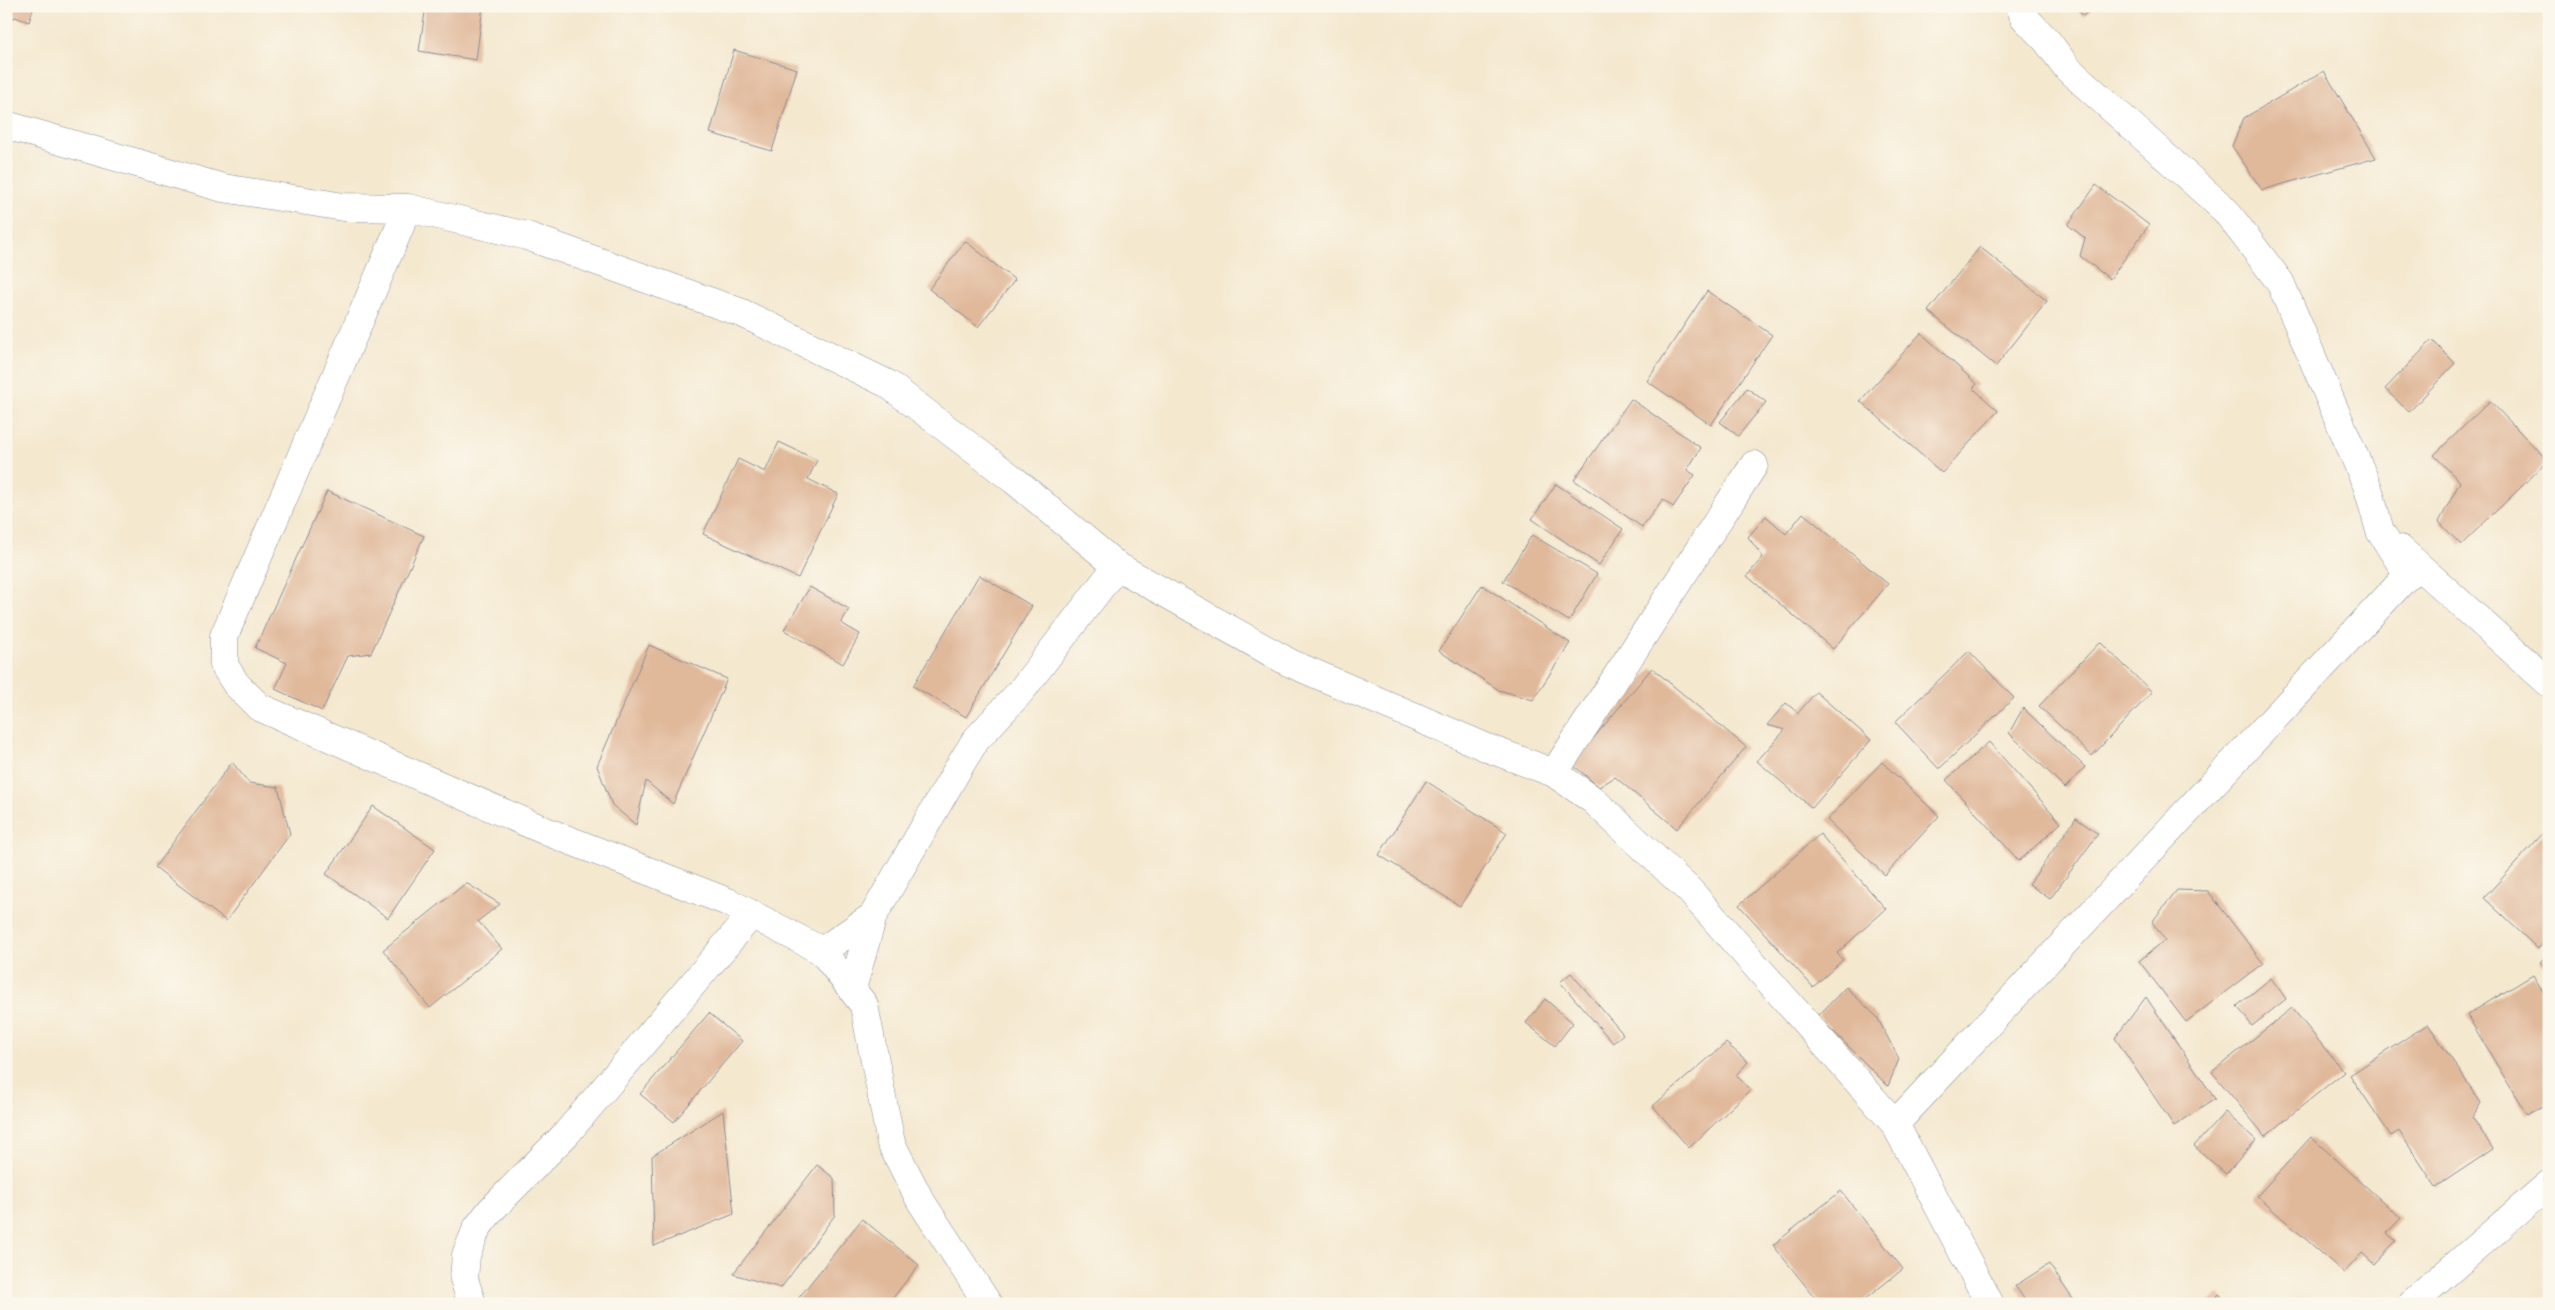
<svg xmlns="http://www.w3.org/2000/svg" width="2555" height="1310" font-family="Itim,sans-serif">
<rect width="100%" height="100%" fill="#fbf7ec"/>
<filter id="ink" filterUnits="userSpaceOnUse"><feTurbulence type="fractalNoise" baseFrequency=".02" numOctaves="2"/><feDisplacementMap in="SourceGraphic" scale="10" xChannelSelector="R" yChannelSelector="G"/><feConvolveMatrix kernelMatrix="1 2 1 2 8 2 1 2 1" color-interpolation-filters="sRGB"/></filter>
<filter id="wash" filterUnits="userSpaceOnUse"><feTurbulence type="fractalNoise" baseFrequency=".0096" numOctaves="4" result="noise"/><feDisplacementMap in="SourceGraphic" scale="20" xChannelSelector="R" yChannelSelector="G"/><feGaussianBlur stdDeviation="1.12" result="paint"/><feColorMatrix in="noise" values="0 0 0 0 0 0 0 0 0 0 0 0 0 0 0 0 0 1.4 0 .05"/><feComposite in="paint" operator="in"/></filter>
<g filter="url(#wash)">
<rect width="100%" height="100%" fill="#f4e8cf"/>
<g id="blocks">
<path fill="#e0b89a" d="M 6,6 L 34,6 L 29,22 L 15,17 L 6,24 Z
M 426,6 L 483,6 L 476,60 L 419,51 Z
M 2075,6 L 2096,6 L 2083,16 Z
M 734,50 L 797,69 L 772,151 L 710,133 Z
M 2324,71 L 2376,158 L 2262,190 L 2232,146 L 2244,118 Z
M 2096,185 L 2149,225 L 2110,279 L 2080,256 L 2085,238 L 2068,225 Z
M 965,241 L 1015,280 L 978,327 L 929,289 Z
M 1980,247 L 2047,301 L 1996,366 L 1928,311 Z
M 1707,291 L 1772,335 L 1711,425 L 1647,381 Z
M 1921,333 L 1977,384 L 1973,388 L 1998,411 L 1942,473 L 1860,401 Z
M 2432,340 L 2455,363 L 2409,412 L 2385,389 Z
M 1747,388 L 1766,402 L 1738,436 L 1720,422 Z
M 1631,399 L 1701,448 L 1687,470 L 1695,475 L 1673,507 L 1663,499 L 1642,527 L 1574,480 Z
M 2490,401 L 2548,461 L 2461,545 L 2439,522 L 2460,482 L 2434,455 Z
M 779,442 L 817,460 L 808,479 L 838,494 L 798,578 L 703,534 L 738,459 L 765,472 Z
M 1556,484 L 1623,529 L 1599,565 L 1532,519 Z
M 327,491 L 424,536 L 371,653 L 348,656 L 322,711 L 275,689 L 287,663 L 255,648 Z
M 1803,513 L 1888,584 L 1833,649 L 1747,576 L 1763,557 L 1748,537 L 1766,516 L 1786,534 Z
M 1532,535 L 1597,574 L 1569,621 L 1503,581 Z
M 979,575 L 1032,606 L 966,717 L 913,686 Z
M 1482,585 L 1570,643 L 1533,700 L 1499,690 L 1439,651 Z
M 810,587 L 849,609 L 841,623 L 860,634 L 843,664 L 784,630 Z
M 2100,642 L 2152,692 L 2092,756 L 2039,706 Z
M 649,645 L 727,679 L 673,804 L 646,781 L 636,825 L 612,805 L 597,766 Z
M 1969,651 L 2014,698 L 1939,769 L 1895,722 Z
M 1652,668 L 1746,747 L 1677,829 L 1615,777 L 1599,787 L 1572,764 Z
M 1816,692 L 1871,740 L 1812,808 L 1757,761 L 1785,730 L 1767,725 L 1786,703 L 1798,713 Z
M 2023,708 L 2085,767 L 2065,788 L 2009,733 Z
M 1989,742 L 2061,823 L 2019,861 L 1946,780 Z
M 232,762 L 249,783 L 278,787 L 290,834 L 226,921 L 155,867 Z
M 1882,762 L 1939,816 L 1885,875 L 1827,820 Z
M 1426,781 L 1507,833 L 1460,906 L 1379,855 Z
M 373,806 L 435,849 L 388,918 L 326,874 Z
M 2076,818 L 2098,834 L 2050,899 L 2029,884 Z
M 2547,829 L 2549,937 L 2538,949 L 2484,898 Z
M 1820,834 L 1886,909 L 1837,953 L 1843,960 L 1813,987 L 1739,905 Z
M 466,883 L 500,904 L 478,921 L 502,949 L 430,1008 L 383,950 Z
M 2177,890 L 2208,891 L 2263,963 L 2186,1022 L 2139,961 L 2165,940 L 2152,922 Z
M 2549,953 L 2549,970 L 2540,962 Z
M 1571,973 L 1623,1034 L 1613,1043 L 1560,982 Z
M 2533,975 L 2549,1002 L 2549,1102 L 2527,1115 L 2467,1015 Z
M 2271,978 L 2286,999 L 2252,1026 L 2237,1006 Z
M 1846,987 L 1877,1017 L 1899,1059 L 1888,1086 L 1818,1016 Z
M 2146,997 L 2215,1099 L 2174,1126 L 2115,1038 Z
M 1545,999 L 1573,1023 L 1555,1046 L 1526,1023 Z
M 2292,1008 L 2344,1072 L 2265,1136 L 2212,1072 Z
M 709,1013 L 742,1041 L 674,1122 L 640,1094 Z
M 2428,1024 L 2481,1103 L 2472,1117 L 2493,1149 L 2436,1187 L 2399,1131 L 2391,1136 L 2350,1075 Z
M 1726,1043 L 1748,1062 L 1736,1075 L 1750,1090 L 1689,1148 L 1653,1106 Z
M 723,1111 L 734,1214 L 654,1246 L 652,1156 Z
M 2225,1112 L 2256,1140 L 2226,1174 L 2194,1146 Z
M 2311,1137 L 2401,1218 L 2387,1233 L 2396,1241 L 2374,1264 L 2362,1253 L 2344,1273 L 2257,1196 Z
M 817,1165 L 834,1178 L 835,1215 L 781,1288 L 733,1274 Z
M 1841,1191 L 1903,1269 L 1859,1304 L 1820,1304 L 1773,1245 Z
M 862,1219 L 919,1265 L 888,1304 L 801,1304 L 797,1300 Z
M 2049,1264 L 2076,1304 L 2028,1304 L 2015,1286 Z
M 2219,1294 L 2228,1304 L 2209,1304 Z"/>
</g>
</g>
<g filter="url(#ink)">
<use href="#blocks" fill-opacity="0" stroke="#888c96" stroke-width="1"/>
<g fill="none" stroke-linecap="round" stroke-linejoin="round">
<defs>
<path id="minor" d="M 6,125 L 223,188 L 344,207 L 408,208 L 527,236 L 742,313 L 888,384 L 1014,480 L 1117,566 L 1290,663 L 1490,749 L 1554,773 L 1593,800 L 1690,891 L 1895,1124 L 1990,1304
M 408,208 L 224,636 L 224,665 L 236,684 L 259,707 L 548,832 L 728,902 L 822,951 L 864,1005 L 891,1143 L 920,1200 L 988,1304
M 2400,549 L 2549,683
M 1554,773 L 1754,465
M 822,951 L 873,916
M 852,989 L 873,916 L 959,767 L 975,741 L 1021,691 L 1117,566
M 1895,1124 L 2408,575 L 2380,531 L 2368,488 L 2280,282 L 2225,210 L 2068,69 L 2047,41 L 2024,17 L 2020,6
M 472,1304 L 464,1279 L 466,1255 L 477,1228 L 491,1210 L 566,1134 L 752,914
M 2411,1304 L 2549,1184"/>
</defs>
<use href="#minor" stroke="#888c96" stroke-width="29"/>
<use href="#minor" stroke="#fff" stroke-width="28"/>
</g>
</g>
<rect width="2555" height="1310" fill="none" stroke="#fbf7ec" stroke-width="25"/>
</svg>
